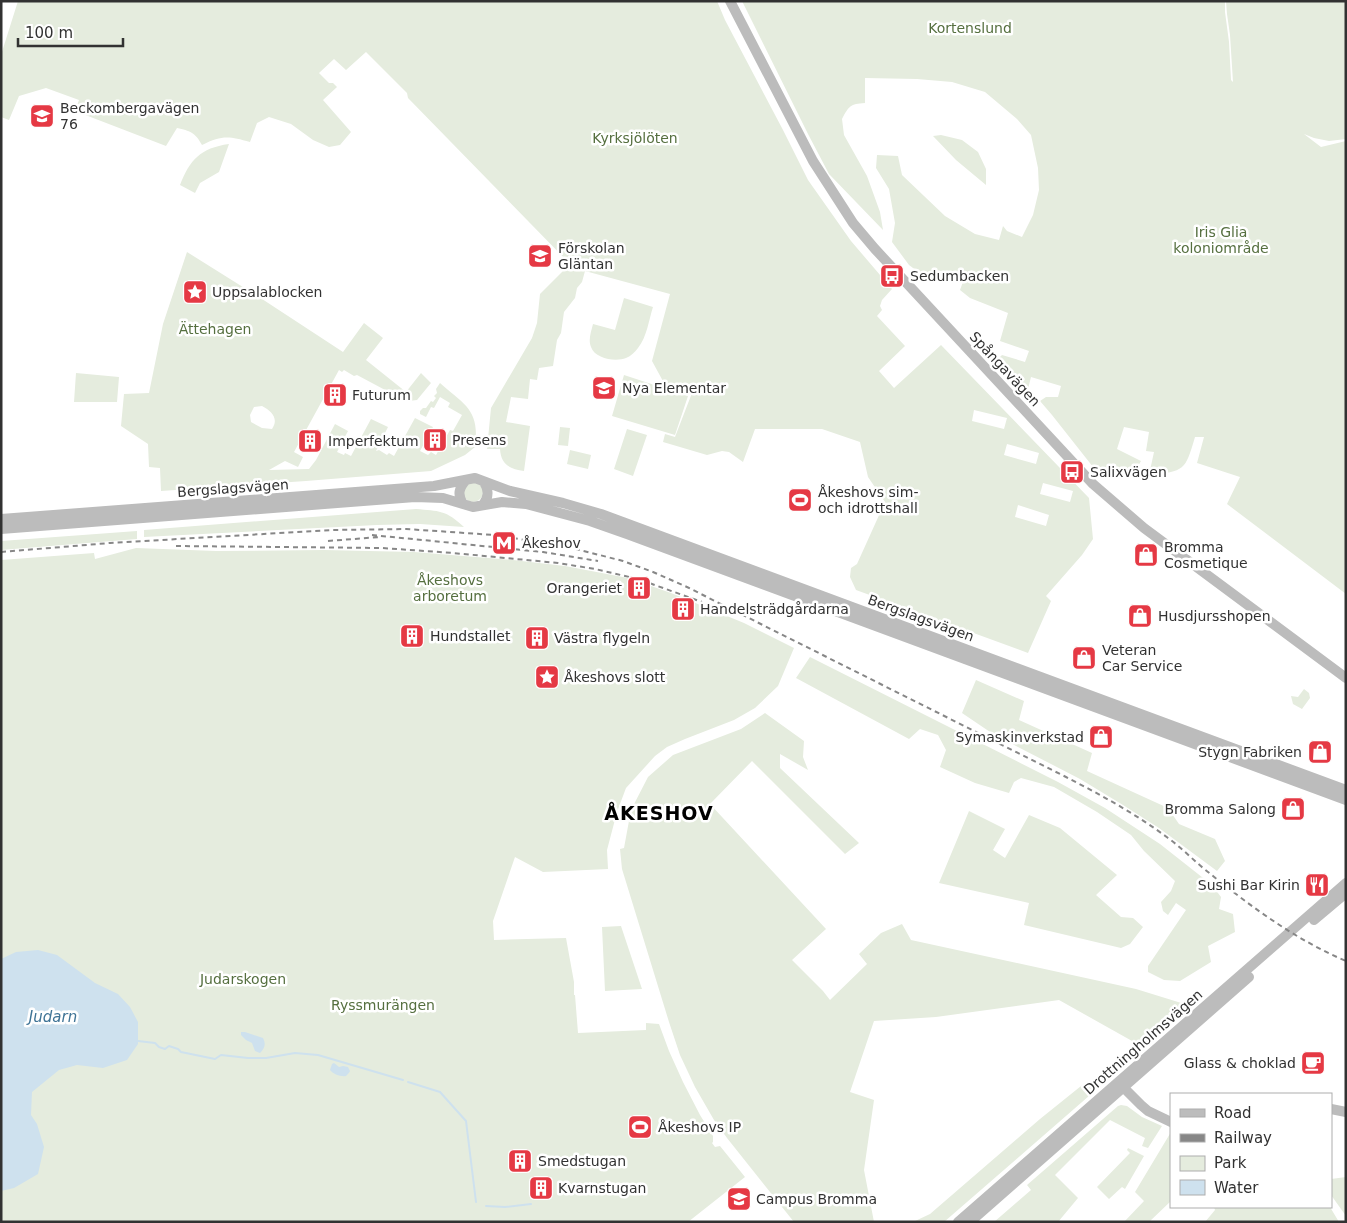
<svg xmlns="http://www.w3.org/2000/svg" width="1347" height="1223" font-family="'DejaVu Sans',sans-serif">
<rect width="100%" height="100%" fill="#fff"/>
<path fill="#e5ecde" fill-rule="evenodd" d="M 18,1 L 717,1 L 725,20 L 783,130 L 808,180 L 851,241 L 892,289 L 882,300 L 880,306 L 882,310 L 877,316 L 905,346 L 879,371 L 894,388 L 941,345 L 1089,498 L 1093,539 L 1082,555 L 1046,596 L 1051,601 L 1028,653 L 856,590 L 850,577 L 851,568 L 857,564 L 885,502 L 868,477 L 860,442 L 822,429 L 755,429 L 743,462 L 729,452 L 722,451 L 707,455 L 663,442 L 665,434 L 675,437 L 692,393 L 664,383 L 652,361 L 670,294 L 585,271 L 582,282 L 577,288 L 575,298 L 564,312 L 561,333 L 557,340 L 553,366 L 539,368 L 537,380 L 530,379 L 528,399 L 511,397 L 506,422 L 530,426 L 524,471 C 510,469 501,465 500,449 L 487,449 L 491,408 L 532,338 L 537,323 L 540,294 L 570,264 L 408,98 L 407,93 L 366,52 L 346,70 L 334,59 L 319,73 L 329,83 L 333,83 L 337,87 L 323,100 L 351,132 L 340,145 L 329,147 L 313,140 L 291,124 L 269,117 L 257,123 L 250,142 C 229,136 222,135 202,145 C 195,132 190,131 177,128 L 166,146 L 75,111 L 79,100 L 46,88 L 19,96 L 9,120 L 1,117 L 1,55 ZM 974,410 L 1007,418 L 1004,429 L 972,421 ZM 1007,444 L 1039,453 L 1036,464 L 1004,455 ZM 1043,483 L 1073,491 L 1070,502 L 1040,494 ZM 1018,505 L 1049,515 L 1046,526 L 1015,517 Z
M 742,1 L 1225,1 L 1225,12 L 1229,42 L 1231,80 L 1233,82 L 1230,35 L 1227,14 L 1226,1 L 1346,1 L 1346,139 L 1329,141 L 1314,138 L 1304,134 L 1321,147 L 1346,141 L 1346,594 L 1227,504 L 1240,477 L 1197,463 L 1204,437 L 1195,437 C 1185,471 1185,471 1149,475 L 1154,452 L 1146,451 L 1149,432 L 1124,427 L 1117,449 L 1141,461 L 1134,473 L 1115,476 L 1097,472 L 1052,415 L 1040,401 L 1046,397 L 1058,397 L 1061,386 L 1031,377 L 1028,389 L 998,359 L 1002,355 L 1025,362 L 1029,351 L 1000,341 L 1008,313 L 970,298 L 960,290 L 964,279 L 933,269 L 929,280 L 909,265 L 892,242 L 895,223 L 889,189 L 876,168 L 877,155 L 898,156 L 902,175 L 945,216 L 975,234 L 999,240 L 1003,226 L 1007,231 L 1022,237 L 1033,215 L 1039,190 L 1038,168 L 1031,135 L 1017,119 L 985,92 L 952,82 L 917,79 L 865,78 L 865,103 C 850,104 849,106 842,119 L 844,135 L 867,176 L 880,212 L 883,230 L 829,174 L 808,134 Z
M 941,135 L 962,140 L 978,152 L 986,169 L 986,185 L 956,160 L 933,136 Z
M 229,144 L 219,172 L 200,183 L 195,193 L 180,185 C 190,160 200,148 229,144 Z
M 187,252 L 259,297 L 343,352 L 364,323 L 383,338 L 366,360 L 406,392 L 421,373 L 431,383 L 417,400 L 409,401 L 402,399 L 357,375 L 354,376 L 344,370 L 342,372 L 339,370 L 294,452 L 303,457 L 298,467 L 285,461 L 269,470 L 309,469 L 316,460 L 335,424 L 348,431 L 337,452 L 344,455 L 345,453 L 351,456 L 371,419 L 388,427 L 376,451 L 379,450 L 387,455 L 389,453 L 394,456 L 415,418 L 433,427 L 420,451 L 428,455 L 431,452 L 436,455 L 450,430 L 453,431 L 462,415 L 448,407 L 450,403 L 440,397 L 434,408 L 431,407 L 426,417 L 420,414 L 420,411 L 423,408 L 426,408 L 431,401 L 433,402 L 436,398 L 434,396 L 437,393 L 436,389 L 440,383 C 465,405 480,410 475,447 L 465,455 L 431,471 L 306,481 L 161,491 L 160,468 L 149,467 L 148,444 L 121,426 L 124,394 L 149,393 L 163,324 ZM 262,406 C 272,411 279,419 272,429 L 262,428 L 251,422 L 250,415 L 254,407 Z
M 624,298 L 653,307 C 649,319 647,337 638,348 C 635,352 631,356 626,358 C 616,362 595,359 591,347 C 588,340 591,332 593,324 L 615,330 Z
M 76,373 L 119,377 L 117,402 L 74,402 Z
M 624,375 L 688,396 L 675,435 L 612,416 Z
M 560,427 L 570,428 L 568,446 L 558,445 Z
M 627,429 L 647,435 L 633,476 L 614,469 Z
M 570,450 L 591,455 L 588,469 L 567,464 Z
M463 492a10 10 0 1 1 20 0a10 10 0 1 1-20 0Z
M 416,509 C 439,511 446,510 464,527 L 420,524 L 377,525 L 144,537 L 144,530 Z
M 137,531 L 137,539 L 1,550 L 1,541 Z
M 136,548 L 216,551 L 324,550 L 414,552 L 513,560 L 565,566 L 628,578 L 671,593 L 744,623 L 794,648 L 778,686 L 755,708 L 734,720 L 685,739 L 667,747 L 655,756 L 626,788 L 617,812 L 607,850 L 608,869 L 543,872 L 515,857 L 493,921 L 494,940 L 566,938 L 574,982 L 574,995 L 575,995 L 578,1033 L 646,1030 L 646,1023 L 659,1024 L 669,1051 L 683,1082 L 700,1115 L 713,1136 L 713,1142 L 712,1143 L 715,1147 L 720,1146 L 745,1177 L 688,1222 L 1,1222 L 1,560 L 94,553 L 95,559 Z
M 810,657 L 1058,782 L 1105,808 L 1160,844 L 1212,885 L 1221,897 L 1219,909 L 1233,914 L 1235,932 L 1208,946 L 1211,962 L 1180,981 L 1164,980 L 1148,972 L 1148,966 L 1186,910 L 1176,903 L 1168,915 L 1163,911 L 1161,902 L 1171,891 L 1175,881 L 1144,851 L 1131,835 L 1097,812 L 1054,787 L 1021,778 L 1014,782 L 1009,793 L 975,783 L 940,767 L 946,750 L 938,735 L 920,729 L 909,739 L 796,678 Z
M 976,680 L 1024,701 L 1019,720 L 1092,753 L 1087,771 L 1168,808 L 1179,824 L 1215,839 L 1225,861 L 1217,871 L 1159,828 L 1123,805 L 1080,779 L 993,734 L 962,713 Z
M 1304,689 L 1309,693 L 1310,698 L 1302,709 L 1293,704 L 1291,696 L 1298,697 Z
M 765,713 L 804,741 L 803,757 L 808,770 L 780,754 L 780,768 L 859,843 L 845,854 L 752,761 L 710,804 L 826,929 L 792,960 L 823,991 L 830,1000 L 867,964 L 859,954 L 881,933 L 902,924 L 911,940 L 1136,989 L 1191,1006 L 1141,1046 L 1059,1000 L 936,1017 L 874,1021 L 850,1092 L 874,1100 L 864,1170 L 874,1222 L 794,1222 L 727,1138 L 714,1120 L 695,1087 L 680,1055 L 669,1022 L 622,869 L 620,849 L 624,848 L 631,810 L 648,777 L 673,755 L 741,729 Z
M 969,811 L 1005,829 L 993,850 L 1005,858 L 1029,815 L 1060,828 L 1117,875 L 1096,895 L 1121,917 L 1133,918 L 1143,927 L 1130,944 L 1121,948 L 1024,925 L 1029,903 L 939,883 Z
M 621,926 L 642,989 L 605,991 L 602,927 Z
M 1102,1080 L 1105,1082 L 944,1222 L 913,1222 L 930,1214 L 1040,1119 L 1086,1082 Z
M 1121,1105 L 1127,1106 L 1142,1117 L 1162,1126 L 1148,1148 L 1142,1146 L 1145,1138 L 1110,1120 L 1055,1175 L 1078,1198 L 1058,1222 L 994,1222 L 1031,1190 L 1027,1185 L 1118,1106 Z
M 1171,1132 L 1171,1201 L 1149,1222 L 1124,1222 L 1144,1201 L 1135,1192 Z
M 1128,1148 L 1144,1156 L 1125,1189 L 1122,1187 L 1109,1199 L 1097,1187 L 1130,1153 L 1127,1150 Z
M 1346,1177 L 1346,1216 L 1331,1195 L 1331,1179 Z
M 1214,1207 L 1330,1207 L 1339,1222 L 1205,1222 L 1215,1210 Z"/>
<path fill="#cee1ee" d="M 38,950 L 57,955 L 95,983 L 118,994 L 130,1007 L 138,1022 L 138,1044 L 127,1060 L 103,1068 L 77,1065 L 59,1070 L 32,1092 L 31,1115 L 37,1124 L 44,1147 L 38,1174 L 14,1188 L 1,1191 L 1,959 L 16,952 Z
M 241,1032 L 245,1032 L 263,1038 C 266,1044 265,1048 260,1053 L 255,1051 L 252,1043 L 246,1040 L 241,1035 Z
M 334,1063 L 339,1067 L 343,1066 L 348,1067 L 350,1071 C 350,1072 347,1075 346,1076 C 341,1077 333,1074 330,1070 L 332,1064 Z"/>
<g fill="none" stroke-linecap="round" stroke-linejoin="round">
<path stroke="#cee1ee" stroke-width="2" d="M 138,1041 L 155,1043 L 159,1047 L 165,1049 L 169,1046 L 178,1049 L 181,1052 L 215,1059 L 221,1055 L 248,1058 L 266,1058 L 295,1053 L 318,1055 L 403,1080
M 408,1082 L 440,1092 L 466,1121 L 476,1202
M 486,1206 L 505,1207 L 531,1204"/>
<path stroke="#bcbcbc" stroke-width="10" d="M 730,1 L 813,161 L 853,223 L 875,249 L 1093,484 L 1144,528 L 1346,678
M 463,504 C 457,494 459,488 466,480
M 483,505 C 489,497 489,490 484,482
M 1,519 L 434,486 L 475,478 L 510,491 L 563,503 L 601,514 L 1346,790
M 1,529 L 415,497 L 443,498 L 473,507 L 502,502 L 526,504 L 590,521 L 627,534 L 1346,800
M 1314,920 L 1346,893
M 1120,1084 L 1141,1105 L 1148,1111 L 1171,1122
M 1331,1109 L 1346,1112
M 958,1222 L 1346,883
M 970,1222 L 1249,977"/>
<path stroke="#878787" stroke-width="2" stroke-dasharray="5 4" stroke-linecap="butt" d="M 372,535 L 543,552 L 598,561
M 328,541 L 380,537
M 176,546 L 382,548 L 453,553 L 558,563 L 595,569 L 638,579 L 702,602
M 1,552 L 110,543 L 332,530 L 406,529 L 495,535 L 572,548 L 623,561 L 653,572 L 687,587 L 1066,777 C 1101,795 1136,814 1168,838 C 1182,848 1194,861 1208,872 C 1250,906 1296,940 1346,961"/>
</g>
<defs>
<symbol id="school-square" viewBox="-11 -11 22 22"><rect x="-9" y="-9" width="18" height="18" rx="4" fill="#e53944" stroke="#fff"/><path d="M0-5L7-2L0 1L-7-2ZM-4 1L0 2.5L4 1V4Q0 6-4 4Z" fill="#fff"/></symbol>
<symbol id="bus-square" viewBox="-11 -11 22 22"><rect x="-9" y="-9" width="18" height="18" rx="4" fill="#e53944" stroke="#fff"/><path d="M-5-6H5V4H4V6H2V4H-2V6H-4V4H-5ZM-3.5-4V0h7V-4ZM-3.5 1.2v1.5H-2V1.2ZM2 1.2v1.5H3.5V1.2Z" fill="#fff"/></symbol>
<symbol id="sight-square" viewBox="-11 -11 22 22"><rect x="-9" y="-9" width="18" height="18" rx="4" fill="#e53944" stroke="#fff"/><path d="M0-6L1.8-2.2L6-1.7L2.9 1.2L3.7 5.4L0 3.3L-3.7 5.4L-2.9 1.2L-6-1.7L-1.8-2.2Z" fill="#fff"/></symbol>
<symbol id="building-square" viewBox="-11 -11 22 22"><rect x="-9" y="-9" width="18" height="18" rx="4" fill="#e53944" stroke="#fff"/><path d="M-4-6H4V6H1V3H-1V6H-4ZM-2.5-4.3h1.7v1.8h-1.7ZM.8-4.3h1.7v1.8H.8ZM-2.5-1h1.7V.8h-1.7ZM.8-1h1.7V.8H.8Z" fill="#fff"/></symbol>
<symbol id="stadium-square" viewBox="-11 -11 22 22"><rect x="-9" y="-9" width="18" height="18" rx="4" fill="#e53944" stroke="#fff"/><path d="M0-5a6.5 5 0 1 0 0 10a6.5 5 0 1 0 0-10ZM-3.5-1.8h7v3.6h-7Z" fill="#fff"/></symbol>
<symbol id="metro-square" viewBox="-11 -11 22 22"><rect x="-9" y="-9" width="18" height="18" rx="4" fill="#e53944" stroke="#fff"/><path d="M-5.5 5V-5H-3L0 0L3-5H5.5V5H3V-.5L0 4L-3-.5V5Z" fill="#fff"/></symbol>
<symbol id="shop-square" viewBox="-11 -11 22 22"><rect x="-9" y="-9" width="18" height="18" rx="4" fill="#e53944" stroke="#fff"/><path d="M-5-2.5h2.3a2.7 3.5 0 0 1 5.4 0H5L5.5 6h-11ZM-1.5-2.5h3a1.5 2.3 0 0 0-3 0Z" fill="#fff"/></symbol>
<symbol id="restaurant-square" viewBox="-11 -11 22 22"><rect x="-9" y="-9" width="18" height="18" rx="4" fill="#e53944" stroke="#fff"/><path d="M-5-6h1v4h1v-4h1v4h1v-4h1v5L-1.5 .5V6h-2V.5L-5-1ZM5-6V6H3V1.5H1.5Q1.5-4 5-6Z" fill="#fff"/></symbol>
<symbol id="cafe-square" viewBox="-11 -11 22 22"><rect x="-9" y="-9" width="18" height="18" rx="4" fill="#e53944" stroke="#fff"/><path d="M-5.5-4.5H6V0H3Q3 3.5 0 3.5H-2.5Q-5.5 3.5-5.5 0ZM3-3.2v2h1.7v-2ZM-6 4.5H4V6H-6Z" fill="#fff"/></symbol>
<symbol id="university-square" viewBox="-11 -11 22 22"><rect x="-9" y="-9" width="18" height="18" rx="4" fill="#e53944" stroke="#fff"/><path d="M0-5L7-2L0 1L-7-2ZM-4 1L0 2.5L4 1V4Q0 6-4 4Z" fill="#fff"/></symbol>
</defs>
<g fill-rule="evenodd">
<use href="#school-square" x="28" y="102" width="28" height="28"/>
<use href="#school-square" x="526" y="242" width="28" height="28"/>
<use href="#bus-square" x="878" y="262" width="28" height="28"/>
<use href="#sight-square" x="181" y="278" width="28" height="28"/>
<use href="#school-square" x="590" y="374" width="28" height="28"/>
<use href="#building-square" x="321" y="381" width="28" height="28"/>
<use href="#building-square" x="421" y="426" width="28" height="28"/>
<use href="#building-square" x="296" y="427" width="28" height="28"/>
<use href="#bus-square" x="1058" y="458" width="28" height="28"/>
<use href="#stadium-square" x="786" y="486" width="28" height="28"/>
<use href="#metro-square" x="490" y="529" width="28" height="28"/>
<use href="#shop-square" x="1132" y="541" width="28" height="28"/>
<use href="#building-square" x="625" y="574" width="28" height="28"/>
<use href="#building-square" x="669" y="595" width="28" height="28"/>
<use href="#shop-square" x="1126" y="602" width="28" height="28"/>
<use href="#building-square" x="398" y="622" width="28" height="28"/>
<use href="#building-square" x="523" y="624" width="28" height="28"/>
<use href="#shop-square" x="1070" y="644" width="28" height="28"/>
<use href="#sight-square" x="533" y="663" width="28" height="28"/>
<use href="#shop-square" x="1087" y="723" width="28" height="28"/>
<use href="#shop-square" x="1306" y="738" width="28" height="28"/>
<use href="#shop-square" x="1279" y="795" width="28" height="28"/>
<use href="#restaurant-square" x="1303" y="871" width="28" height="28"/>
<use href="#cafe-square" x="1299" y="1049" width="28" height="28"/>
<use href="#stadium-square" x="626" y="1113" width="28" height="28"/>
<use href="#building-square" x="506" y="1147" width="28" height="28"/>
<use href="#building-square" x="527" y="1174" width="28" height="28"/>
<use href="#university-square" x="725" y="1185" width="28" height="28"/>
</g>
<g text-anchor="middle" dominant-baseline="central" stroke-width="5" stroke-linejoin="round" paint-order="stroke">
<g font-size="14" fill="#556f3f" stroke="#fff">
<text x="970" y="28">Kortenslund</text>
<text x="635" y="138">Kyrksjölöten</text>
<text x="1221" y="232">Iris Glia<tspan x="1221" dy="16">koloniområde</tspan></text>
<text x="215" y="329">Ättehagen</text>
<text x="450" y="580">Åkeshovs<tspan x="450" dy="16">arboretum</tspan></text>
<text x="243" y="979">Judarskogen</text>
<text x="383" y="1005">Ryssmurängen</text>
</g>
<g font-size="14" fill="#323232" stroke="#fff" text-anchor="start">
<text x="60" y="108">Beckombergavägen<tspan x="60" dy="16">76</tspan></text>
<text x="558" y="248">Förskolan<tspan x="558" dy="16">Gläntan</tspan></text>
<text x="910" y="276">Sedumbacken</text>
<text x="212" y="292">Uppsalablocken</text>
<text x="622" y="388">Nya Elementar</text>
<text x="352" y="395">Futurum</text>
<text x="452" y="440">Presens</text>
<text x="328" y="441">Imperfektum</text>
<text x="1090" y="472">Salixvägen</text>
<text x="818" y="492">Åkeshovs sim-<tspan x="818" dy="16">och idrottshall</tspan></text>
<text x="522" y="543">Åkeshov</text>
<text x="1164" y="547">Bromma<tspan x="1164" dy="16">Cosmetique</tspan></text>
<text x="622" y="588" text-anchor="end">Orangeriet</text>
<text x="700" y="609">Handelsträdgårdarna</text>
<text x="1158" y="616">Husdjursshopen</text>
<text x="430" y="636">Hundstallet</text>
<text x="554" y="638">Västra flygeln</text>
<text x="1102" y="650">Veteran<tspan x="1102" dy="16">Car Service</tspan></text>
<text x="564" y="677">Åkeshovs slott</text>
<text x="1084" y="737" text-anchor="end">Symaskinverkstad</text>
<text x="1302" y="752" text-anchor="end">Stygn Fabriken</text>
<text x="1276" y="809" text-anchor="end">Bromma Salong</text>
<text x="1300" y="885" text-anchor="end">Sushi Bar Kirin</text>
<text x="1296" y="1063" text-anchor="end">Glass &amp; choklad</text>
<text x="658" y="1127">Åkeshovs IP</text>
<text x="538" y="1161">Smedstugan</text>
<text x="558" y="1188">Kvarnstugan</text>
<text x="756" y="1199">Campus Bromma</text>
</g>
<g font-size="14" fill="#323232" stroke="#fff">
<text transform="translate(1005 369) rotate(47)">Spångavägen</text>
<text transform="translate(233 488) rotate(-4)">Bergslagsvägen</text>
<text transform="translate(921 618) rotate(20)">Bergslagsvägen</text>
<text transform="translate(1143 1042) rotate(-41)">Drottningholmsvägen</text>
</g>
<g font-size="15" font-style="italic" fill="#3f7496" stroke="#fff">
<text x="53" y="1017">Judarn</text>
</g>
<g font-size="19" font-weight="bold" letter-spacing="1" fill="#000" stroke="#fff">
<text x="659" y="813">ÅKESHOV</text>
</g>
</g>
<rect width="1347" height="1223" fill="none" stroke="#323232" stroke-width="5"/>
<rect x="1170" y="1093" width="162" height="115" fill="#ffffff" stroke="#adadad"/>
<rect x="1180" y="1109" width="25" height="8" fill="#bcbcbc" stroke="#adadad"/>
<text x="1214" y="1118" font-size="15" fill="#323232">Road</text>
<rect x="1180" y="1134" width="25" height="8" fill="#878787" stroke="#adadad"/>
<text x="1214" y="1143" font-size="15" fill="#323232">Railway</text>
<rect x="1180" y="1156" width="25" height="15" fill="#e5ecde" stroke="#adadad"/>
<text x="1214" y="1168" font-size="15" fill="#323232">Park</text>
<rect x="1180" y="1180" width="25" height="15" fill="#cee1ee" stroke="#adadad"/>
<text x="1214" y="1193" font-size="15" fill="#323232">Water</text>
<path d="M18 38v8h105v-8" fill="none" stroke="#323232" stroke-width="2.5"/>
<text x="25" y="38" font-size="15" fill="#323232" stroke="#ffffff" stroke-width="4" paint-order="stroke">100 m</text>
</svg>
